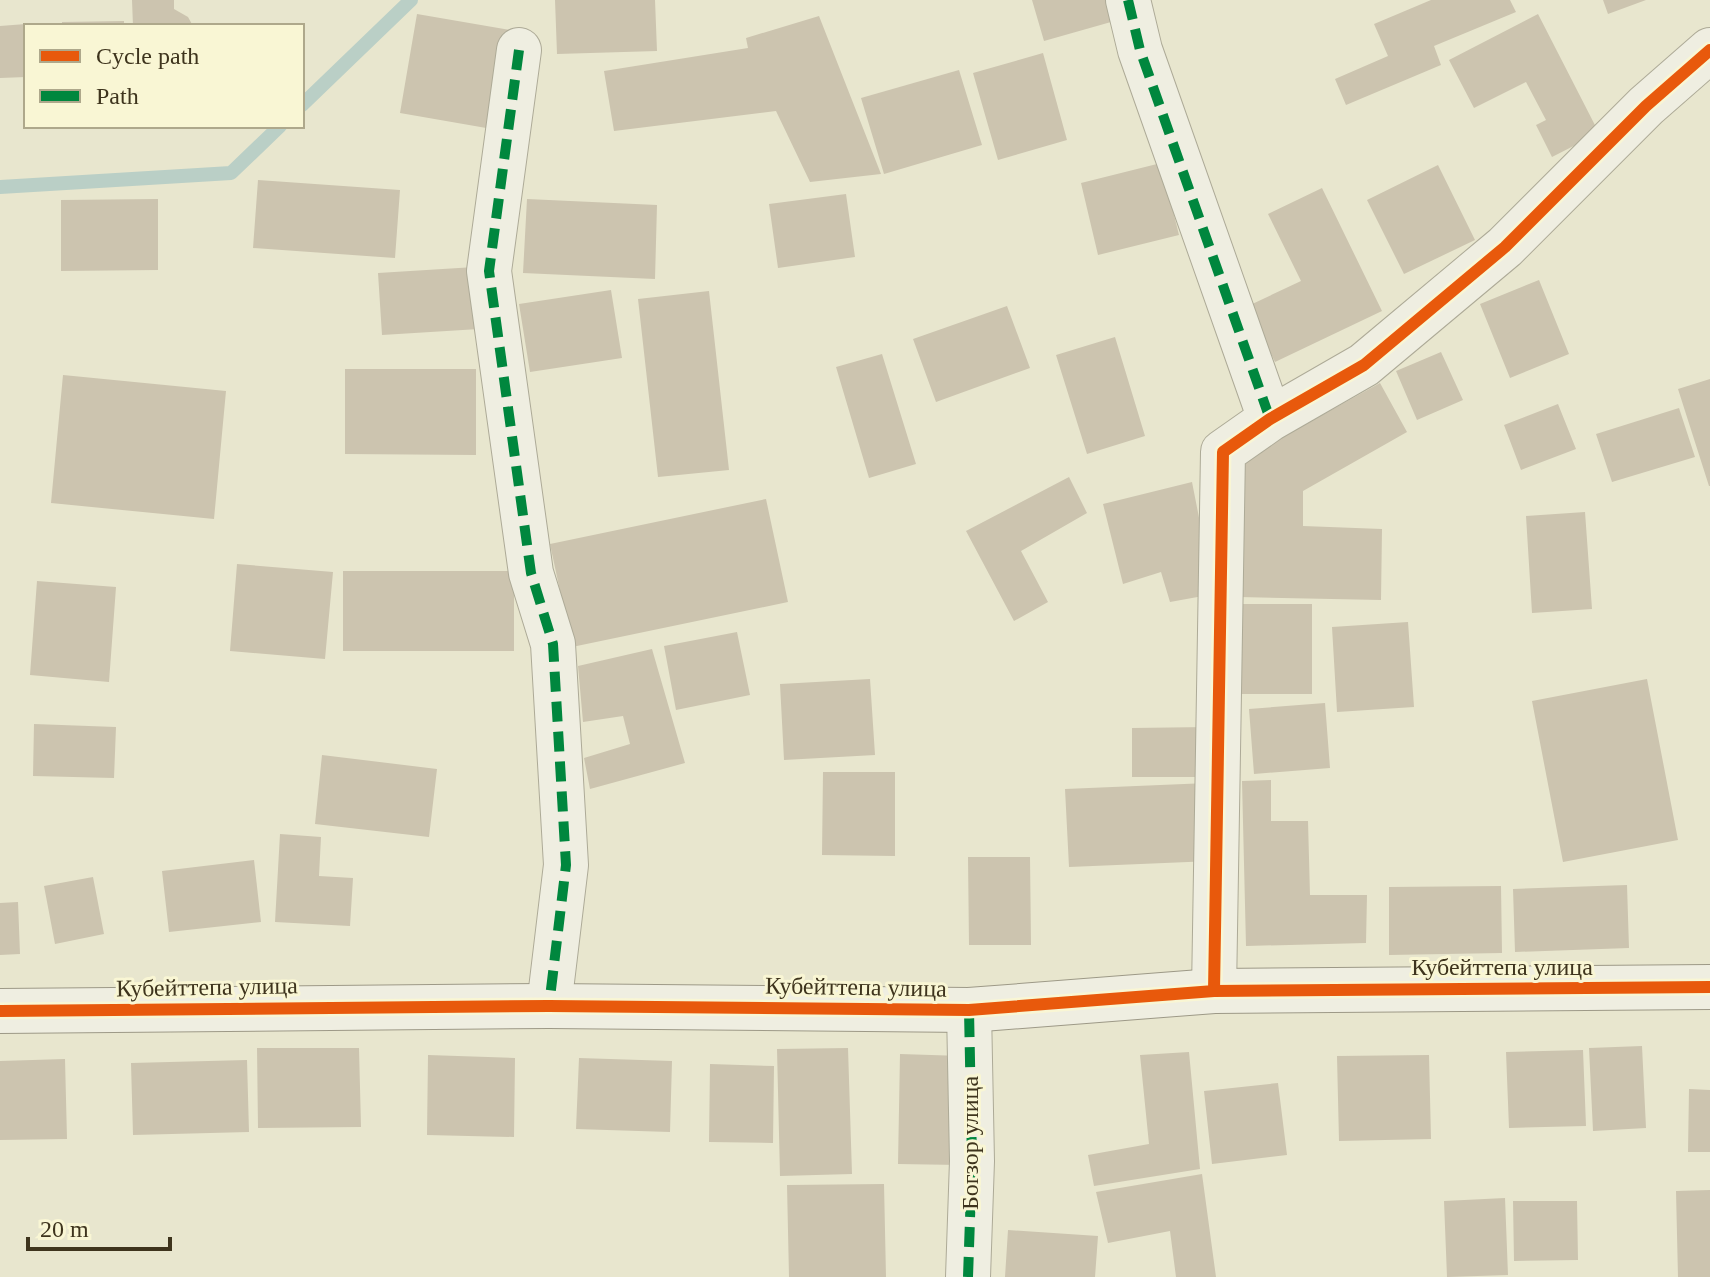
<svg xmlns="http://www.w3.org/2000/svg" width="1710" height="1277" font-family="'Times New Roman',serif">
<rect width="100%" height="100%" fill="#e8e6ce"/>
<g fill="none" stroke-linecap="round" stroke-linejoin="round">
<path stroke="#bacfc6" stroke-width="14" d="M 302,105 L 411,0
M 0,187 L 231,173 L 280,126"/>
</g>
<path fill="#ccc4af" d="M 132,0 L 174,0 L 174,9 L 188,17 L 193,26 L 133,26 Z
M 555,0 L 655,0 L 657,51 L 557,54 Z
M 1032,0 L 1112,0 L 1118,20 L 1044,41 Z
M 1431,0 L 1510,0 L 1516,12 L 1434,46 L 1441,65 L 1346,105 L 1335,79 L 1388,56 L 1374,24 Z
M 1603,0 L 1646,0 L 1608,14 Z
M 417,14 L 510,30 L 492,129 L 400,113 Z
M 1538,14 L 1599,133 L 1552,157 L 1536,125 L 1546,120 L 1526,82 L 1474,108 L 1449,60 Z
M 819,16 L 881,174 L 810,182 L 776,111 L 614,131 L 604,71 L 748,48 L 746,38 Z
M 124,21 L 124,26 L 62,26 L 62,22 Z
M 26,24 L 26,77 L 0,78 L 0,26 Z
M 1043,53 L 1067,140 L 998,160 L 973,73 Z
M 959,70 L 982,145 L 884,174 L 861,98 Z
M 1161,163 L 1179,235 L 1098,255 L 1081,183 Z
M 1438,165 L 1475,240 L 1404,274 L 1367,200 Z
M 258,180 L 400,190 L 395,258 L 253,248 Z
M 1322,188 L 1382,311 L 1275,362 L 1248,306 L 1301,281 L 1268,214 Z
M 846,194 L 855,257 L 778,268 L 769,204 Z
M 158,199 L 158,270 L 61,271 L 61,200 Z
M 527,199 L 657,205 L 655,279 L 523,273 Z
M 475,267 L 479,329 L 382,335 L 378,273 Z
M 1539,280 L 1569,354 L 1510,378 L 1480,304 Z
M 611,290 L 622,358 L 530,372 L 519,304 Z
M 709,291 L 729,470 L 658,477 L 638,299 Z
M 1007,306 L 1030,368 L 936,402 L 913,339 Z
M 1115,337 L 1145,436 L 1087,454 L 1056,355 Z
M 1441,352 L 1463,400 L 1417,420 L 1396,371 Z
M 882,354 L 916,464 L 869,478 L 836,367 Z
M 345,369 L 476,369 L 476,455 L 345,454 Z
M 63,375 L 226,391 L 214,519 L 51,503 Z
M 1710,379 L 1710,486 L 1709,486 L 1678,389 Z
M 1380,383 L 1407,432 L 1303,491 L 1303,526 L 1382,529 L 1381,600 L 1239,597 L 1234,464 Z
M 1558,404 L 1576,449 L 1521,470 L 1504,425 Z
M 1679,408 L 1695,457 L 1612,482 L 1596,434 Z
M 1069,477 L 1087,513 L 1021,551 L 1048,602 L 1014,621 L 966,531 Z
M 1192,482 L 1214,594 L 1170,602 L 1161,572 L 1123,584 L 1103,504 Z
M 766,499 L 788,602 L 572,647 L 550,544 Z
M 1585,512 L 1592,609 L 1532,613 L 1526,516 Z
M 237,564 L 333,572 L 325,659 L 230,651 Z
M 343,571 L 514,571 L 514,651 L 343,651 Z
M 37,581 L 116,587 L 109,682 L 30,675 Z
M 1237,604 L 1312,604 L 1312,694 L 1237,694 Z
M 1408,622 L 1414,707 L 1337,712 L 1332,627 Z
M 737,632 L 750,695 L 676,710 L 664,646 Z
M 652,649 L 685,763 L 590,789 L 584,758 L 630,744 L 623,716 L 583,722 L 578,666 Z
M 870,679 L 875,755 L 784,760 L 780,684 Z
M 1647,679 L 1678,840 L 1563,862 L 1532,701 Z
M 1325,703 L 1330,768 L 1254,774 L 1249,709 Z
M 34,724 L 116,727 L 114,778 L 33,776 Z
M 1208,727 L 1209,777 L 1132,777 L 1132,728 Z
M 322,755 L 437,769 L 429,837 L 315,824 Z
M 823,772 L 895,772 L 895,856 L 822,855 Z
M 1271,780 L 1271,821 L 1308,821 L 1310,895 L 1367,895 L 1366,943 L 1246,946 L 1242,781 Z
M 1208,783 L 1212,861 L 1069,867 L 1065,789 Z
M 280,834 L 321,837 L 319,876 L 353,878 L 350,926 L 275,922 Z
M 968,857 L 1030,857 L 1031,945 L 969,945 Z
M 254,860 L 261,922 L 169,932 L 162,871 Z
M 93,877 L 104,934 L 55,944 L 44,886 Z
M 1627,885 L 1629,948 L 1515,952 L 1513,889 Z
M 1501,886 L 1502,953 L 1389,955 L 1389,887 Z
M 18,902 L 20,954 L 0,955 L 0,903 Z
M 1642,1046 L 1646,1128 L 1593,1131 L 1589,1048 Z
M 257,1048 L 359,1048 L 361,1127 L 258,1128 Z
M 848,1048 L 852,1174 L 780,1176 L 777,1049 Z
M 1583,1050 L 1586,1126 L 1509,1128 L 1506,1052 Z
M 1189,1052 L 1200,1169 L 1094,1186 L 1088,1155 L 1149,1144 L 1140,1055 Z
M 900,1054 L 962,1056 L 959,1165 L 898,1164 Z
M 428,1055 L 515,1058 L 514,1137 L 427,1135 Z
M 1429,1055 L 1431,1139 L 1339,1141 L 1337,1056 Z
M 579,1058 L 672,1061 L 670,1132 L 576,1129 Z
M 65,1059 L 67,1139 L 0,1140 L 0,1061 Z
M 247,1060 L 249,1132 L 133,1135 L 131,1063 Z
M 710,1064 L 774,1066 L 773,1143 L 709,1142 Z
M 1278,1083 L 1287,1155 L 1212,1164 L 1204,1091 Z
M 1689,1089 L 1710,1090 L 1710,1152 L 1688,1152 Z
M 1202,1174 L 1216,1277 L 1176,1277 L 1170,1231 L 1108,1243 L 1096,1192 Z
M 884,1184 L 886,1277 L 789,1277 L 787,1185 Z
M 1710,1190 L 1710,1277 L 1678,1277 L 1676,1191 Z
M 1505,1198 L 1508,1275 L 1447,1277 L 1444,1201 Z
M 1513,1201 L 1577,1201 L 1578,1260 L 1514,1261 Z
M 1008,1230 L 1098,1236 L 1095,1277 L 1005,1277 Z"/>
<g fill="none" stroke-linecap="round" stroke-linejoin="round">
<defs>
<path id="street" d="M 1128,0 L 1140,50 L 1270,419
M 519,50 L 489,271 L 531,573 L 553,644 L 566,865 L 549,1006
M 1214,991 L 1223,452 L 1270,419 L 1364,365 L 1505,247 L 1646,106 L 1710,50
M 968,1277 L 972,1161 L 969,1010"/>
<path id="secondary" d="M 0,1011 L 549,1006 L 969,1010 L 1214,991 L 1710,987"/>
</defs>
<use href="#street" stroke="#adaa97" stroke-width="46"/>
<use href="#secondary" stroke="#9d9987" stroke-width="46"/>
<use href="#street" stroke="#efeee1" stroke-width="44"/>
<use href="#secondary" stroke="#efeee1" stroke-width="44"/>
<path stroke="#00873e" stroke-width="10" stroke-dasharray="20 10" stroke-linecap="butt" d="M 1128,0 L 1140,50 L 1270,419
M 519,50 L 489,271 L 531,573 L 553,644 L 566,865 L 549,1006
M 968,1277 L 972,1161 L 969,1010"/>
<defs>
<path id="cycleway" d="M 1214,991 L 1223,452 L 1270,419 L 1364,365 L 1505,247 L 1646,106 L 1710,50
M 0,1011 L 549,1006 L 969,1010 L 1214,991 L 1710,987"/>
</defs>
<use href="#cycleway" stroke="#f9f6d4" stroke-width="17"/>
<use href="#cycleway" stroke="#e8590c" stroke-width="12"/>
</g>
<g text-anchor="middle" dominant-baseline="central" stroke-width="6" stroke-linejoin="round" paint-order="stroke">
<g font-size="24" fill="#3e341d" stroke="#f9f6d4">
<text x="1502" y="967">Кубейттепа улица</text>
<text transform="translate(207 987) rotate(-1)">Кубейттепа улица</text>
<text transform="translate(856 987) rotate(1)">Кубейттепа улица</text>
<text transform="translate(970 1143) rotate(-90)">Богзор улица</text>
</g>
</g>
<rect x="24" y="24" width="280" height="104" fill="#f9f6d4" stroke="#aea88b" stroke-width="2"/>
<rect x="40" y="50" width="40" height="12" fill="#e8590c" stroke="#aea88b" stroke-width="2"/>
<text x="96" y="64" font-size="24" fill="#3e341d">Cycle path</text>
<rect x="40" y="90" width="40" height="12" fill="#00873e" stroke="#aea88b" stroke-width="2"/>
<text x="96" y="104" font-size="24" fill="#3e341d">Path</text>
<path d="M28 1237v12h142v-12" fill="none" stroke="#3e341d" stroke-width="4"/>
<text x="40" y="1237" font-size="24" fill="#3e341d" stroke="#f9f6d4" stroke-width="6" paint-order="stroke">20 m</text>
</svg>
